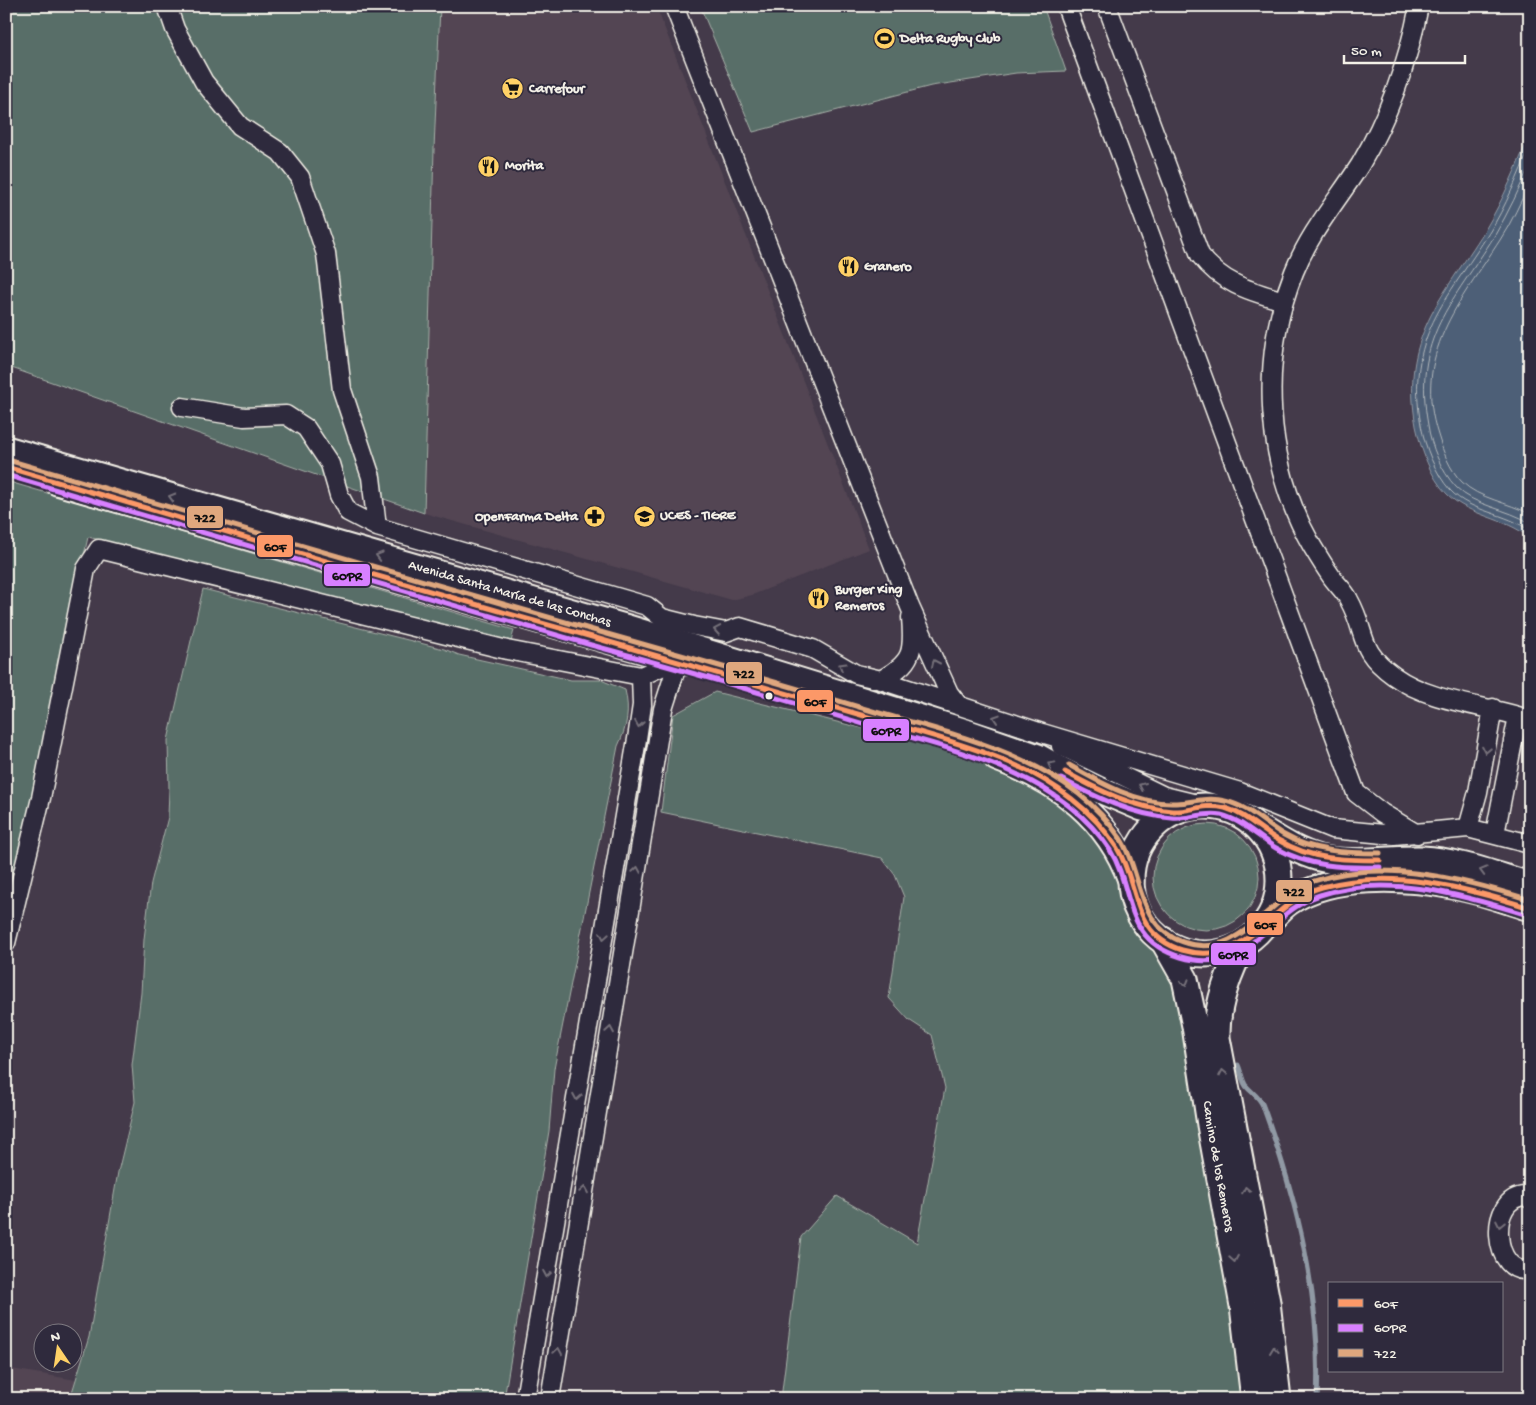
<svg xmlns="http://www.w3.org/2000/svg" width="1536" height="1405" font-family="'Gochi Hand',sans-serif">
<rect width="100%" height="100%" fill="#443a4a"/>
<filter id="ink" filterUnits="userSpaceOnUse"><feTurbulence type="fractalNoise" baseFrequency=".02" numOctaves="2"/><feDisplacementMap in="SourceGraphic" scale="10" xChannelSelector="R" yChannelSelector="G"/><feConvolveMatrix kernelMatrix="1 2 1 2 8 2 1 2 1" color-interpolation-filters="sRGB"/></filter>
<g filter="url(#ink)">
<path fill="#534553" d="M 440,6 L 656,6 L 869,549 L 752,595 L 732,600 L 424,513 L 434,149 Z
M 6,1368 L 76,1380 L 70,1399 L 6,1399 Z"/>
<path fill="#596e68" stroke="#a6b0a8" d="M 6,6 L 440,6 L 434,149 L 424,513 L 6,366 Z
M 700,6 L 1043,6 L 1066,71 L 1016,73 L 931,86 L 753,132 Z
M 6,481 L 514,630 L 511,642 L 88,537 L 6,916 Z
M 203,589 L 444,649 L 459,655 L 571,680 L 601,680 L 625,690 C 630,711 627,727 618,746 L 554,1069 L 549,1131 L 504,1399 L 70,1399 L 89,1337 L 118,1172 L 135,1102 L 132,1065 L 141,993 L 144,939 L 151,883 L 168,817 L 169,789 L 168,740 Z
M 715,692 L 906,739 L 1006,771 L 1067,804 L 1094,828 L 1118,876 L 1118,892 L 1121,908 L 1132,929 L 1165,960 L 1177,976 L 1185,1025 L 1187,1061 L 1209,1192 L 1226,1273 L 1243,1399 L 781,1399 L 801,1237 L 837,1196 L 917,1243 L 945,1088 L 932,1035 L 909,1020 L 889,998 L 904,897 L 895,875 L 882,858 L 661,812 L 673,715 Z
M1153 877a53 53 0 1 1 106 0a53 53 0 1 1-106 0Z"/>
<path fill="#4d5f77" stroke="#9099a4" d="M 1530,134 L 1530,538 C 1505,517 1470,517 1447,494 C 1430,477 1421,449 1416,426 C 1400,337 1442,299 1485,230 C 1503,200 1517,166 1530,134 Z"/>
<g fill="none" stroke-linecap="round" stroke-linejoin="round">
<path stroke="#b1b7bb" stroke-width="1" d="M 1530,147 C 1518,176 1506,206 1489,233 C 1447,300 1405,338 1421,425 C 1425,447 1435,473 1450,490 C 1471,513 1506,512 1530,531
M 1530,164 C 1520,188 1508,213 1495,235 C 1453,303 1412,338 1428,425 C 1431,446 1441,471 1456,487 C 1475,507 1507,508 1530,523
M 1530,183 C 1520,202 1512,222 1500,240 C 1460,302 1412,355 1438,435 C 1443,451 1449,469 1462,482 C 1479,499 1508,502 1530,514"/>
<path stroke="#9099a4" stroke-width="5" d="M 1238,1065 C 1241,1071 1242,1081 1246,1086 C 1252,1093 1260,1097 1263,1106 C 1297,1199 1322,1299 1317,1399"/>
<defs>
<path id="minor" d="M 167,6 L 175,29 L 204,82 L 240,126 L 280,152 L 300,177 L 326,254 L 342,390 L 371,477 L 377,527
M 674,6 L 910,607 L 949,693 L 959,706
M 1066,6 L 1356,793 L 1382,813 L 1417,834
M 1107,6 L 1200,255 C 1222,284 1250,291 1284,301
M 1419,6 C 1408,62 1389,116 1360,165 C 1337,201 1310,232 1294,272 C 1259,360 1265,464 1312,546 C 1318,556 1324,566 1331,576 C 1336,584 1345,591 1349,600 C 1368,634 1356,649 1394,676 C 1429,701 1478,704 1518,716 L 1530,722
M 182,407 L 244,417 L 286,415 L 306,428 L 330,464 L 339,495 L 348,512 L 377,527 L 647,606 L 662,618 L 694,626 L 726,632 L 740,627 L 813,649 L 856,674 L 881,680 L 1042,733 L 1240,792 L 1332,829 L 1394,835 L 1468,828 L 1530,844
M 881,680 C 913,662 914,652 911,617
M 1061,746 L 1164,796 L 1205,806
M 1468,828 L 1478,792 L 1493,708
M 1495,834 L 1518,716
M 6,943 L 41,798 L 86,569 L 99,549 L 507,650 L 641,676 L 677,660
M 1530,1199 L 1526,1196 C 1486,1196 1493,1279 1530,1269
M 525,1399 L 637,739 L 642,705 L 641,676
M 550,1399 L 663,709 L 681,653"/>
<g id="secondary">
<path id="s1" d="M 6,449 L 628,628 L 966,732 L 1038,757 L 1090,786 L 1142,808 L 1177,811"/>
<path d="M 57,482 L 684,662"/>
<path d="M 997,758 C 1059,781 1108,817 1131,880"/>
<circle cx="1205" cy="880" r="74"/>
<path d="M 1261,829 C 1279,840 1297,852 1319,858 C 1351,866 1389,858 1422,859 C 1459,861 1495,875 1530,885"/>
<path d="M 1270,920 C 1276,914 1282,907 1289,902 C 1331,873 1405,877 1453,886 C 1478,890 1505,900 1530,908"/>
<path id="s2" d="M 1163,940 L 1185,979 L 1195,1026 L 1210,1125 L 1243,1306 L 1254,1399"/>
<path d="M 1245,942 C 1229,970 1216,1006 1217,1038 L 1267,1302 L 1278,1399"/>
</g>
</defs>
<use href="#minor" stroke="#f4f1e8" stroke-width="21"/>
<use href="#secondary" stroke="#f4f1e8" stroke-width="29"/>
<use href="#minor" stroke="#2f2a3d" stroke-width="18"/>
<use href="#secondary" stroke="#2f2a3d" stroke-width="25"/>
<defs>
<path id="bus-1" d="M 6,467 C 201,524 396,583 592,637 C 684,663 776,690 868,717 C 917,732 967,744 1013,764 C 1054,782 1093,810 1117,848 C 1140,885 1130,934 1182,950 C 1247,969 1268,902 1322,887 C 1391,868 1464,887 1530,908
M 1065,772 C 1098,790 1134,808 1172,811 C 1190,812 1203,803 1225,808 C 1246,814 1261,831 1280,841 C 1311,860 1345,860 1380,860"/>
<path id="bus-2" d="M 6,475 C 201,532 396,590 591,645 C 684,670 775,697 867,725 C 916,739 966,751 1012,772 C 1050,789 1087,815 1110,850 C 1135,890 1122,940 1181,957 C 1249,977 1266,912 1320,895 C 1388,873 1463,895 1528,915
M 1061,779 C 1096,797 1132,815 1172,818 C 1189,820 1203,811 1221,815 C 1242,820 1258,837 1276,848 C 1308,867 1344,868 1380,867"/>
<path id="bus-3" d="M 8,460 C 203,516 398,575 593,630 C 685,656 777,682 869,710 C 920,725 973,737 1022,760 C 1060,777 1096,803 1120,838 C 1143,873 1136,926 1183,942 C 1240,962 1267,897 1314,881 C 1382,858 1464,879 1530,900
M 1069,765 C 1099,782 1139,805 1176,803 C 1193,803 1207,796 1225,801 C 1248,806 1264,823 1284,835 C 1313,852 1347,853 1380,853"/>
</defs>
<use href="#bus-1" stroke="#2f2a3d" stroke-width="9"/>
<use href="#bus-2" stroke="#2f2a3d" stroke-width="9"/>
<use href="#bus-3" stroke="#2f2a3d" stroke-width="9"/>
<use href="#bus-1" stroke="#fc9868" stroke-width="5"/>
<use href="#bus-2" stroke="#d880ff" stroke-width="5"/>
<use href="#bus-3" stroke="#dfa77e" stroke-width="5"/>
</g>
<defs><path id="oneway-chevron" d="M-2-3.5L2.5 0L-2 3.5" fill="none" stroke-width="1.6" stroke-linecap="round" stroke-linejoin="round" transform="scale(1.25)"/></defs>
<g stroke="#747079">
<use href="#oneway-chevron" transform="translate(172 497) rotate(-164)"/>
<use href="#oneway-chevron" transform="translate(379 556) rotate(-164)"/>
<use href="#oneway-chevron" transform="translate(717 630) rotate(-170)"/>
<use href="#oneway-chevron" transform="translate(935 663) rotate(-114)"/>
<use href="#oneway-chevron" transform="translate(842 666) rotate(-150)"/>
<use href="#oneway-chevron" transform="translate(996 718) rotate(-162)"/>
<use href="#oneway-chevron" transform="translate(639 724) rotate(99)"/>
<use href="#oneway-chevron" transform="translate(1486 750) rotate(101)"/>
<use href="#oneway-chevron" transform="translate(1051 765) rotate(-151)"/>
<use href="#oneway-chevron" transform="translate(1142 786) rotate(-156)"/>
<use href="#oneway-chevron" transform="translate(637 870) rotate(-81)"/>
<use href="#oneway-chevron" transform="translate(1483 871) rotate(-164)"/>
<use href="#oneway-chevron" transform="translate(604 936) rotate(100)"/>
<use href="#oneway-chevron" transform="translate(1185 983) rotate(74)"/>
<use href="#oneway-chevron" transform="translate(610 1030) rotate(-81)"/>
<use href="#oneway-chevron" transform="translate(1223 1073) rotate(-101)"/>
<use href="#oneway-chevron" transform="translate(577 1097) rotate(100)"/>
<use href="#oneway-chevron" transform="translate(584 1190) rotate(-81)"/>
<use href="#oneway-chevron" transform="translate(1246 1190) rotate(-101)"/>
<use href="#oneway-chevron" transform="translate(1500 1224) rotate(102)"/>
<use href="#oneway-chevron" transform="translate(1234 1259) rotate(80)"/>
<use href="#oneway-chevron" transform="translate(547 1274) rotate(100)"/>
<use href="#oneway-chevron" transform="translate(1274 1350) rotate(-97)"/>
<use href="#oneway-chevron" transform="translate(558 1351) rotate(-81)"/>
</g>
</g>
<defs>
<symbol id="stadium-disc" viewBox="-11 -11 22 22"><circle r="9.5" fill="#ffd166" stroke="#2f2a3d"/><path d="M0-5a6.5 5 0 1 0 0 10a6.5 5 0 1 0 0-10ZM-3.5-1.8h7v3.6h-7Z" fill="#111"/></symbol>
<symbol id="supermarket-disc" viewBox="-11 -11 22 22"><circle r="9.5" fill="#ffd166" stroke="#2f2a3d"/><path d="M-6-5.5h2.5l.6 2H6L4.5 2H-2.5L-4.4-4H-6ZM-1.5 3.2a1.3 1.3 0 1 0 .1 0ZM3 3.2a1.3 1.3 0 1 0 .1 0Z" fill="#111"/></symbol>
<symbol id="restaurant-disc" viewBox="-11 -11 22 22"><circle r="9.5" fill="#ffd166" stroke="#2f2a3d"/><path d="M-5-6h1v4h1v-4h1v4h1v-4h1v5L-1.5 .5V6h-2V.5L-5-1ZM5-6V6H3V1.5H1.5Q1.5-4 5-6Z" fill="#111"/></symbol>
<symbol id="university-disc" viewBox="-11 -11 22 22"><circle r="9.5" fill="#ffd166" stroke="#2f2a3d"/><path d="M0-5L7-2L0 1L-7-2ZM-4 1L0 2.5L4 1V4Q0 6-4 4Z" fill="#111"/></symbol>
<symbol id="pharmacy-disc" viewBox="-11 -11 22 22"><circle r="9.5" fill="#ffd166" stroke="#2f2a3d"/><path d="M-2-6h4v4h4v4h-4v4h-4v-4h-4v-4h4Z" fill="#111"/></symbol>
</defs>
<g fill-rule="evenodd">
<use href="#stadium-disc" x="872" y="26" width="25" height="25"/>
<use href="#supermarket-disc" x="500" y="76" width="25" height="25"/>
<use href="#restaurant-disc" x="476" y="154" width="25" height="25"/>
<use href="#restaurant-disc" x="836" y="254" width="25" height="25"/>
<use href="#university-disc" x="632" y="504" width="25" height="25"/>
<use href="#pharmacy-disc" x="582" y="504" width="25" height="25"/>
<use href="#restaurant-disc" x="806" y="586" width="25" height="25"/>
</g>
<circle fill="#f4f1e8" stroke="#2f2a3d" stroke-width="2" cx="769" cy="696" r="4.5"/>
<g text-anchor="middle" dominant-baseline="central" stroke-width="4" stroke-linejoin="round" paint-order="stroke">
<g font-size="14" font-weight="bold" fill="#f4f1e8" stroke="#2f2a3d" text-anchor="start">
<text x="900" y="39">Delta Rugby Club</text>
<text x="529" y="89">Carrefour</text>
<text x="505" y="166">Morita</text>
<text x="864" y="267">Granero</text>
<text x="660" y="516">UCES - TIGRE</text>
<text x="578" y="517" text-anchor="end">OpenFarma Delta</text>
<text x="835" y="590">Burger King<tspan x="835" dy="16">Remeros</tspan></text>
</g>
<g font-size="14" fill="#f4f1e8" stroke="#2f2a3d">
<text stroke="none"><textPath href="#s1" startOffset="524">Avenida Santa María de las Conchas</textPath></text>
<text stroke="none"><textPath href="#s2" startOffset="235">Camino de los Remeros</textPath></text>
</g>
</g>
<g stroke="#2f2a3d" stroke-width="2">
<rect x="186" y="505" width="38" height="24" rx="5" fill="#dfa77e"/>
<rect x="256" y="534" width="38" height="24" rx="5" fill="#fc9868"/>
<rect x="323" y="563" width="48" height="24" rx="5" fill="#d880ff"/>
<rect x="725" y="661" width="38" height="24" rx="5" fill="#dfa77e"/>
<rect x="796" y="689" width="38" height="24" rx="5" fill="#fc9868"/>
<rect x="862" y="718" width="48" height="24" rx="5" fill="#d880ff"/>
<rect x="1275" y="879" width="38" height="24" rx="5" fill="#dfa77e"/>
<rect x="1246" y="912" width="38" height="24" rx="5" fill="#fc9868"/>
<rect x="1210" y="942" width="47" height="24" rx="5" fill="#d880ff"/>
</g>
<g font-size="14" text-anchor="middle" font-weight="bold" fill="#111">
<text x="205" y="522">722</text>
<text x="275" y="551">60F</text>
<text x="347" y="580">60PR</text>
<text x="744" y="678">722</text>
<text x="815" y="706">60F</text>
<text x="886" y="735">60PR</text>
<text x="1294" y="896">722</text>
<text x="1265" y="929">60F</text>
<text x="1233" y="959">60PR</text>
</g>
<rect width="1536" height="1405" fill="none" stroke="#2f2a3d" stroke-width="25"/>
<rect x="12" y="12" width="1511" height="1380" fill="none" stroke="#f4f1e8" stroke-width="2" filter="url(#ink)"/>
<rect x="1328" y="1282" width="175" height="90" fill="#2f2a3d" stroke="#7e7a81"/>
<rect x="1338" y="1299" width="25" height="8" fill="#fc9868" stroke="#7e7a81"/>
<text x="1374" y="1308" font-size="15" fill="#f4f1e8">60F</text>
<rect x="1338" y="1324" width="25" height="8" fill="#d880ff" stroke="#7e7a81"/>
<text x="1374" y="1332" font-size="15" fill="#f4f1e8">60PR</text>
<rect x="1338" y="1349" width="25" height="8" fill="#dfa77e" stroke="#7e7a81"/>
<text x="1374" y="1358" font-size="15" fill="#f4f1e8">722</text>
<g transform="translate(58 1348) rotate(347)"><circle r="24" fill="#2f2a3d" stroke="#7e7a81"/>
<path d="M0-4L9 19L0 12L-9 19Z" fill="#ffd166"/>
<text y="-8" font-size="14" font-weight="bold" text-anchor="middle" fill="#f4f1e8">N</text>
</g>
<path d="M1344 55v8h121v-8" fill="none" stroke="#f4f1e8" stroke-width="2.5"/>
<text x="1351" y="55" font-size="15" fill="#f4f1e8" stroke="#2f2a3d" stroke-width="4" paint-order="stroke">50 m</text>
</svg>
